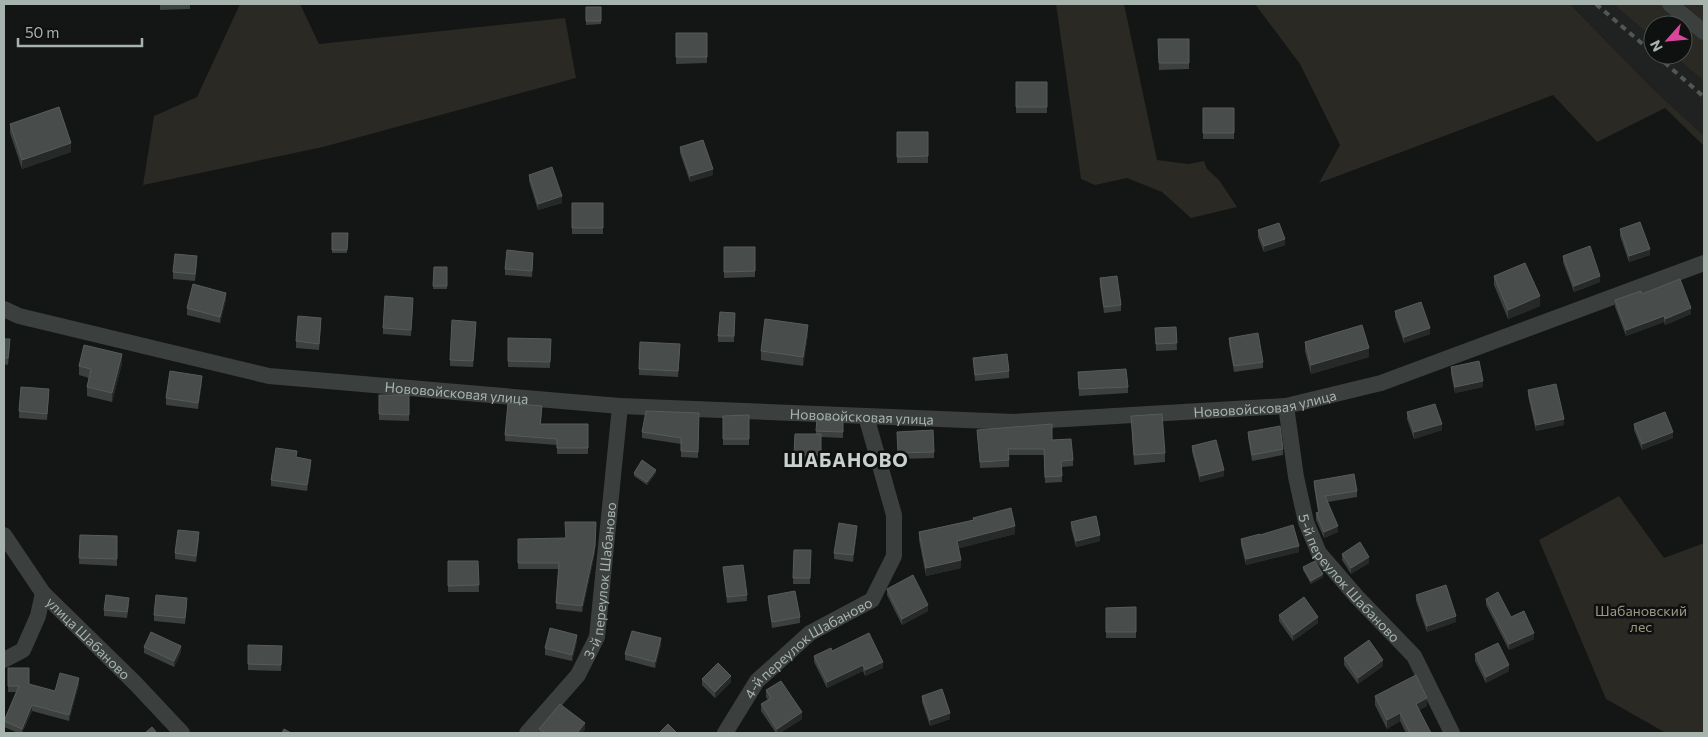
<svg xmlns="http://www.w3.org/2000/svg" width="1708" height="737" font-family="Commissioner,sans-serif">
<rect width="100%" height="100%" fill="#141515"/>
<path fill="#202222" d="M 1570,4 L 1613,4 L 1653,38 L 1653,55 L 1673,55 L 1704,81 L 1704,136 L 1652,88 Z"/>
<path fill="#2a2923" d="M 240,4 L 300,4 L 319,44 L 565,18 L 576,78 L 323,147 L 143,185 L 154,116 L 197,97 Z
M 1056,4 L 1124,4 L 1157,160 L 1188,164 L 1204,161 L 1207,169 L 1219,180 L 1237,207 L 1191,218 L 1162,192 L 1127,178 L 1095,185 L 1081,179 Z
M 1255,4 L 1570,4 L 1652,88 L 1704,136 L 1704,146 L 1665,108 L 1597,142 L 1553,95 L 1319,183 L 1340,145 L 1300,64 Z
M 1613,4 L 1662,4 L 1704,39 L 1704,81 L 1673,55 L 1683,55 L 1683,25 L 1653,25 L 1653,38 Z
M 1683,4 L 1704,4 L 1704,22 Z
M 1619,496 L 1664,558 L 1704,543 L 1704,733 L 1666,733 L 1606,699 L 1539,540 Z"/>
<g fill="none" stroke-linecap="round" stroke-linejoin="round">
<g stroke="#3b3f3d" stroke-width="16">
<path d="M 1670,4 L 1704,32"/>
<path id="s1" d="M 4,309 L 19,316 L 269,376 L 620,406 L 1014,422 L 1286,406 L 1381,383 L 1704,263"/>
<path id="s2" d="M 1286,406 L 1296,477 L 1306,522 L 1319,553 L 1357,597 L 1414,656 L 1452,733"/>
<path id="s3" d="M 4,535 L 43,593 L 135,683 L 182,733"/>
<path d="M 4,660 L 23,650 L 38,616 L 43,593"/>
<path id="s4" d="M 527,733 L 578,675 L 597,637 L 620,406"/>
<path id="s5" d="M 725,733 L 757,681 L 810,633 L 872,600 L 894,556 L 894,515 L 866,416"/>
</g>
<path stroke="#515754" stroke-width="4" stroke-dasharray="6 5" stroke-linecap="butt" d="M 1596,4 L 1653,53
M 1656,55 L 1704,97"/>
</g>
<path fill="#3c403e" d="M 160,4 L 190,4 L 190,9 L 160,10 Z
M 586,7 L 601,7 L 601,24 L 586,25 Z
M 676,33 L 707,33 L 707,63 L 676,64 Z
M 1158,39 L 1189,39 L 1189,69 L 1159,70 Z
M 1016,82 L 1047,82 L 1047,113 L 1016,113 Z
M 1203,108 L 1234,108 L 1234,139 L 1203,139 Z
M 10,124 L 71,152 L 22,169 L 10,133 Z
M 897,132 L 928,132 L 928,163 L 897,163 Z
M 680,147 L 713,175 L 690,182 L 680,153 Z
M 529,175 L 562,203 L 538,210 L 529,181 Z
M 572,203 L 603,203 L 603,234 L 572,234 Z
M 1620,229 L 1650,255 L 1629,262 L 1620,236 Z
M 1258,230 L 1285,245 L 1264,252 L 1258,237 Z
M 332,233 L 348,233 L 347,253 L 332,253 Z
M 724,247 L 755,247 L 755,277 L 724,278 Z
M 1563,256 L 1600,282 L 1574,292 L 1563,262 Z
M 533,259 L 532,277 L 505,275 L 505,269 Z
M 197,263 L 195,281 L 173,279 L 173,272 Z
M 434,267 L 447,267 L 447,289 L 433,289 Z
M 1494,276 L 1540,306 L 1508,319 L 1494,285 Z
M 1100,278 L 1121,305 L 1121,311 L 1104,313 L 1100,285 Z
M 226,299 L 220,323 L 187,315 L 187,308 Z
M 1615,300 L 1691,314 L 1665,325 L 1664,322 L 1626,336 L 1615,307 Z
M 413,304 L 411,336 L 383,334 L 383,328 Z
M 1395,311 L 1430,334 L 1404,343 L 1395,317 Z
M 735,320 L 734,342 L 718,342 L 718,336 Z
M 321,324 L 319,350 L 296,348 L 296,341 Z
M 1176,327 L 1177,350 L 1156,351 L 1155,328 Z
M 476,328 L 473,367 L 450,366 L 450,360 Z
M 808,334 L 803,366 L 761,360 L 761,351 Z
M 508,338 L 551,339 L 550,368 L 508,367 Z
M 1229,338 L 1263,362 L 1263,368 L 1234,372 L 1229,344 Z
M 4,339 L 10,346 L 8,365 L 4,364 Z
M 1305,342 L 1369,357 L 1311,374 L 1305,351 Z
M 680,350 L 678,377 L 639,375 L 639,369 Z
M 973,358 L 1009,371 L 1009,378 L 975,381 Z
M 122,363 L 112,402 L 87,396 L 87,387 L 89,378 L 79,375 L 79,366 Z
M 1451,367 L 1483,387 L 1455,393 L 1451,374 Z
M 1078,372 L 1128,387 L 1128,393 L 1079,396 Z
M 202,382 L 198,409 L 166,405 L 166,398 Z
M 1528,390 L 1564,425 L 1536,431 L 1528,396 Z
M 49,395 L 47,420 L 19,418 L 19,411 Z
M 379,395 L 409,395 L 409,421 L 379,420 Z
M 542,412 L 541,424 L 588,424 L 588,454 L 557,454 L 557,445 L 505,441 L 505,435 Z
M 1407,412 L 1442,430 L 1414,439 L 1407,419 Z
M 699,413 L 698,458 L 681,457 L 681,444 L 642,438 L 642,432 Z
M 749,415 L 749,445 L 723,445 L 723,416 Z
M 1131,416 L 1165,453 L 1165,462 L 1134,465 Z
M 843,419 L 843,438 L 821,437 L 821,461 L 794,461 L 795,434 L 816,434 L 816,431 Z
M 1634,424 L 1673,438 L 1642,450 L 1634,430 Z
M 977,430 L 1052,440 L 1073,460 L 1073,466 L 1062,467 L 1062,482 L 1045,483 L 1044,455 L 1009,455 L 1009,467 L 980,468 Z
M 897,432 L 934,452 L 934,458 L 898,459 Z
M 1248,432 L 1283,449 L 1283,455 L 1252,461 L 1248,438 Z
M 1192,446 L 1224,476 L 1200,482 L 1192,452 Z
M 311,466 L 307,491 L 271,486 L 271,480 Z
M 634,473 L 656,473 L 647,485 L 634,476 Z
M 1314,481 L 1357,491 L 1357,497 L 1328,502 L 1338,532 L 1324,538 L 1316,520 L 1316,513 L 1318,512 L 1314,487 Z
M 973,518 L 1015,534 L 958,548 L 961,568 L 926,576 L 919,540 L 919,532 L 973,520 Z
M 1071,522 L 1100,541 L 1076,547 L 1071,528 Z
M 857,532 L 853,562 L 834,559 L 834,553 Z
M 80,535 L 117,536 L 117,566 L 79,564 Z
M 1260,535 L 1299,552 L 1246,565 L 1241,545 L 1241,539 Z
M 199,538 L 196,562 L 175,559 L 175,553 Z
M 518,539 L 595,553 L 582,612 L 556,609 L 559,569 L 518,569 Z
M 794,550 L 811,550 L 810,584 L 793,584 Z
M 1342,554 L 1369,563 L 1351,574 L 1342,560 Z
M 448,561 L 478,561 L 479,592 L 448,592 Z
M 723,567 L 747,595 L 747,601 L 727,603 Z
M 1303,567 L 1323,577 L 1311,584 L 1303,570 Z
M 887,589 L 928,611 L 902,625 L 887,595 Z
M 1416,595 L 1456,622 L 1427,632 L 1416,601 Z
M 768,596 L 800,617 L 800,623 L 772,628 L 768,602 Z
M 1486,599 L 1511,617 L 1534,639 L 1509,650 L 1486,605 Z
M 129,604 L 127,618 L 104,616 L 104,610 Z
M 187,604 L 185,624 L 154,621 L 154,615 Z
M 1136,607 L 1136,638 L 1106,638 L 1106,608 Z
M 1279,615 L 1318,623 L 1293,641 L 1279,621 Z
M 577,641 L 572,661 L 545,655 L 545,648 Z
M 661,644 L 655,668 L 625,660 L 625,654 Z
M 248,645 L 282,646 L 281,671 L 248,670 Z
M 144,647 L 181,652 L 174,667 L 144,653 Z
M 832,651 L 883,668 L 865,676 L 863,671 L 827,688 L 814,662 L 814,656 Z
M 1475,654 L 1509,671 L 1486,683 L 1475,661 Z
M 1344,658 L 1383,666 L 1358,684 L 1344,665 Z
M 8,668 L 29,684 L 55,691 L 79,684 L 69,721 L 32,711 L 22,733 L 18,733 L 4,727 L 4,721 L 16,692 L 8,692 Z
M 702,679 L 731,682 L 715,698 L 702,685 Z
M 766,690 L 802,719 L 780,733 L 776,733 L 761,711 L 761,704 L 768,700 L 766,697 Z
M 922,696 L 950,719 L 930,726 L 922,702 Z
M 1375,696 L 1427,706 L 1419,710 L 1431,733 L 1406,733 L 1400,721 L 1387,729 L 1375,705 Z
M 539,729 L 585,729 L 582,733 L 539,733 Z"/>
<path fill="#272929" d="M 71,143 L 71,152 L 22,169 L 22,160 Z
M 713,169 L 713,175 L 690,182 L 690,176 Z
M 562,196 L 562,203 L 538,210 L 538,204 Z
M 1285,239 L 1285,245 L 1264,252 L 1264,246 Z
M 1650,249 L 1650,255 L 1629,262 L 1629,256 Z
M 1600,276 L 1600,282 L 1574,292 L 1574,286 Z
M 226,293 L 226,299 L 220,323 L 220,317 Z
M 1540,296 L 1540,306 L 1508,319 L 1508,310 Z
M 1691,308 L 1691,314 L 1665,325 L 1665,319 Z
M 1664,316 L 1664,322 L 1626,336 L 1626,330 Z
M 321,318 L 321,324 L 319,350 L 319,344 Z
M 808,325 L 808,334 L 803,366 L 803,357 Z
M 1430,328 L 1430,334 L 1404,343 L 1404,337 Z
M 1369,348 L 1369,357 L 1311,374 L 1311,365 Z
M 122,354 L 122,363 L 112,402 L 112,393 Z
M 202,376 L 202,382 L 198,409 L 198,403 Z
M 1483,381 L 1483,387 L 1455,393 L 1455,387 Z
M 1564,419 L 1564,425 L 1536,431 L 1536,425 Z
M 1442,424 L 1442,430 L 1414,439 L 1414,432 Z
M 1673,432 L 1673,438 L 1642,450 L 1642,444 Z
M 311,460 L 311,466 L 307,491 L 307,485 Z
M 656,470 L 656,473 L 647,485 L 647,482 Z
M 1224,470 L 1224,476 L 1200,482 L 1200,476 Z
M 596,522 L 595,553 L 582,612 L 582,606 Z
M 857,526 L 857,532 L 853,562 L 853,555 Z
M 1015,526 L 1015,534 L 957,549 L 957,541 Z
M 1338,526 L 1338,532 L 1324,538 L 1324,532 Z
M 1100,535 L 1100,541 L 1076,547 L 1076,541 Z
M 1299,546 L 1299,552 L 1246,565 L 1246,559 Z
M 1369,557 L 1369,563 L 1351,574 L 1351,568 Z
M 961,560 L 961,568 L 926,576 L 926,568 Z
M 1323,574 L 1323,577 L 1311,584 L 1311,581 Z
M 928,605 L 928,611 L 902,625 L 902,619 Z
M 1456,616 L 1456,622 L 1427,632 L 1427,626 Z
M 1318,617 L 1318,623 L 1293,641 L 1293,635 Z
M 1534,633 L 1534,639 L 1509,650 L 1509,644 Z
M 577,635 L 577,641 L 572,661 L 572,655 Z
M 661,638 L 661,644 L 655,668 L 655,662 Z
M 181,646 L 181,652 L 174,667 L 174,661 Z
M 1383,660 L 1383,666 L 1358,684 L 1358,678 Z
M 883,662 L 883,668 L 865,676 L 865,670 Z
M 863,665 L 863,671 L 827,688 L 827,682 Z
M 1509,665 L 1509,671 L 1486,683 L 1486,677 Z
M 731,676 L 731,682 L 715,698 L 715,692 Z
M 79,678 L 79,684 L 69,721 L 69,715 Z
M 1427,698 L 1427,706 L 1416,712 L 1416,704 Z
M 32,705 L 32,711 L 22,733 L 22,729 Z
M 802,712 L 802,719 L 780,733 L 777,733 L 777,729 Z
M 950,713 L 950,719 L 930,726 L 930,720 Z
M 1400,713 L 1400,721 L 1387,729 L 1387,720 Z
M 585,723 L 585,729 L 582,733 L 577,733 Z"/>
<path fill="#484c4a" stroke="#565c5a" d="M 586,7 L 601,7 L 601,21 L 586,21 Z
M 676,33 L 707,33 L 707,57 L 676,57 Z
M 1158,39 L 1189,39 L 1189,63 L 1159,63 Z
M 1016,82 L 1047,82 L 1047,107 L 1016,107 Z
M 59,107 L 71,143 L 22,160 L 10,124 Z
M 1203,108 L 1234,108 L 1234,133 L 1203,133 Z
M 897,132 L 928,132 L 928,156 L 897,157 Z
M 703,140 L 713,169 L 690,176 L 680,147 Z
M 552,167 L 562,196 L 538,204 L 529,175 Z
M 572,203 L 603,203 L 603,228 L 572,228 Z
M 1640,222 L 1650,249 L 1629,256 L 1620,229 Z
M 1279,223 L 1285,239 L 1264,246 L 1258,230 Z
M 332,233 L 348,233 L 347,250 L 332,250 Z
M 1590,246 L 1600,276 L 1574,286 L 1563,256 Z
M 724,247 L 755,247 L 755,271 L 724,272 Z
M 507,250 L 533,253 L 532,271 L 505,269 Z
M 175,254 L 197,256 L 195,274 L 173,272 Z
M 1525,263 L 1540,296 L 1508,310 L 1494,276 Z
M 434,267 L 447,267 L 447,286 L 433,286 Z
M 1117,276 L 1121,305 L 1104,307 L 1100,278 Z
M 1680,279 L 1691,308 L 1665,319 L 1664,316 L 1626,330 L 1615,300 L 1641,291 L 1642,294 Z
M 193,284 L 226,293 L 220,317 L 187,308 Z
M 385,296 L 413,298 L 411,330 L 383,328 Z
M 1421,302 L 1430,328 L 1404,337 L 1395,311 Z
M 720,312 L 735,313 L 734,336 L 718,336 Z
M 298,316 L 321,318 L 319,344 L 296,341 Z
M 765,319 L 808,325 L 803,357 L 761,351 Z
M 452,320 L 476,322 L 473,361 L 450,360 Z
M 1362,325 L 1369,348 L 1311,365 L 1305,342 Z
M 1176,327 L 1177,343 L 1156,344 L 1155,328 Z
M 1258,333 L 1263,362 L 1234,366 L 1229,338 Z
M 508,338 L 551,339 L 550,362 L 508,361 Z
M 4,339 L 10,339 L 8,358 L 4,358 Z
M 640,342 L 680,344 L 678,371 L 639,369 Z
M 84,345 L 122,354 L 112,393 L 87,387 L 91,369 L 79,366 Z
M 1007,354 L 1009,371 L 975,375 L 973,358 Z
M 1479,361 L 1483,381 L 1455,387 L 1451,367 Z
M 1126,369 L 1128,387 L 1079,389 L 1078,372 Z
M 170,371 L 202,376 L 198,403 L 166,398 Z
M 1556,384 L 1564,419 L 1536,425 L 1528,390 Z
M 21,387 L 49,389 L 47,414 L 19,411 Z
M 379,395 L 409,395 L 409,415 L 379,414 Z
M 508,403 L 542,406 L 540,424 L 588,424 L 588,448 L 557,448 L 557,439 L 505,435 Z
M 1435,404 L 1442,424 L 1414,432 L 1407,412 Z
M 646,411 L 699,413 L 698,452 L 681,451 L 681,438 L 642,432 Z
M 1665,412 L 1673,432 L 1642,444 L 1634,424 Z
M 1162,414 L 1165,453 L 1134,455 L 1131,416 Z
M 749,415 L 749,439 L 723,439 L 723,416 Z
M 817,418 L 843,419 L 843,432 L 816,431 Z
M 1052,424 L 1052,440 L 1071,439 L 1073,460 L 1061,461 L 1062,476 L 1045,477 L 1044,449 L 1008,449 L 1009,460 L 980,462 L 977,430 Z
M 1280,426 L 1283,449 L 1252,455 L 1248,432 Z
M 933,430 L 934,452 L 898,453 L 897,432 Z
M 795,434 L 821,434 L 821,455 L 794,455 Z
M 1216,440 L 1224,470 L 1200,476 L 1192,446 Z
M 276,448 L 297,451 L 296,457 L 311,460 L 307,485 L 271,480 Z
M 642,460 L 656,470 L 647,482 L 634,473 Z
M 1354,474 L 1357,491 L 1325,496 L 1338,526 L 1324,532 L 1316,513 L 1319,512 L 1314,481 Z
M 1011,508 L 1015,526 L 957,541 L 961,560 L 926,568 L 919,532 L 974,520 L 973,518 Z
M 1096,516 L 1100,535 L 1076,541 L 1071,522 Z
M 565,522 L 596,522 L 595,546 L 582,606 L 556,603 L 559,563 L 518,563 L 518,539 L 566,538 Z
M 839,523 L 857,526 L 853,555 L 834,553 Z
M 1293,525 L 1299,546 L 1246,559 L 1241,539 L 1260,534 L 1260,535 Z
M 178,530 L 199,532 L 196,556 L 175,553 Z
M 80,535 L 117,536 L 117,559 L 79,558 Z
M 1360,542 L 1369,557 L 1351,568 L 1342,554 Z
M 794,550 L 811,550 L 810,578 L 793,578 Z
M 448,561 L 478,561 L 479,585 L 448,586 Z
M 1315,561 L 1323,574 L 1311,581 L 1303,567 Z
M 743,565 L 747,595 L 727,597 L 723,567 Z
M 913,575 L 928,605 L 902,619 L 887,589 Z
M 1446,585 L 1456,616 L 1427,626 L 1416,595 Z
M 795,591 L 800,617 L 772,622 L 768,596 Z
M 1498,592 L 1511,617 L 1524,611 L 1534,633 L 1509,644 L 1486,599 Z
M 106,595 L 129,598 L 127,612 L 104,610 Z
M 156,595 L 187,598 L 185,618 L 154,615 Z
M 1304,597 L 1318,617 L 1293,635 L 1279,615 Z
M 1136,607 L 1136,632 L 1106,632 L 1106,608 Z
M 550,628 L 577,635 L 572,655 L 545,648 Z
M 632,631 L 661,638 L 655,662 L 625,654 Z
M 151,632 L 181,646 L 174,661 L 144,647 Z
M 869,633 L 883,662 L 865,670 L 863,665 L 827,682 L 814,656 L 831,648 L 832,651 Z
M 1369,640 L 1383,660 L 1358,678 L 1344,658 Z
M 1498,643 L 1509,665 L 1486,677 L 1475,654 Z
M 248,645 L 282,646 L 281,665 L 248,664 Z
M 718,663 L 731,676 L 715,692 L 702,679 Z
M 8,668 L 29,668 L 29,684 L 55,691 L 60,673 L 79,678 L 69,715 L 32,705 L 22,729 L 4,721 L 19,686 L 8,686 Z
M 1416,675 L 1427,698 L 1416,704 L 1431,733 L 1410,733 L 1400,713 L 1387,720 L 1375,696 Z
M 781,681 L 802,712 L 777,729 L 761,704 L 771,698 L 766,690 Z
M 942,689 L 950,713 L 930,720 L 922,696 Z
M 560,704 L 585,723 L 577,733 L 545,733 L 539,729 Z
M 668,724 L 677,733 L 659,733 Z
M 152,727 L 157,733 L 145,733 Z
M 284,729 L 291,733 L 282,733 Z"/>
<g text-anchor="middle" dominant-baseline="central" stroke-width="5" stroke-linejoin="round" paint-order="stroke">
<g font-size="14" fill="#a7b4ad" stroke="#0f1010">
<text stroke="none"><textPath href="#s1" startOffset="462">Нововойсковая улица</textPath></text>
<text stroke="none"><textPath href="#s1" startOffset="1272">Нововойсковая улица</textPath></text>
<text stroke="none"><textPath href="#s1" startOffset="868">Нововойсковая улица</textPath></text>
<text stroke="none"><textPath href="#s2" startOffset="189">5-й переулок Шабаново</textPath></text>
<text stroke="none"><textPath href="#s4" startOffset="176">3-й переулок Шабаново</textPath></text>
<text stroke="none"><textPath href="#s3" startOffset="134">улица Шабаново</textPath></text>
<text stroke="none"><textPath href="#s5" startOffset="122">4-й переулок Шабаново</textPath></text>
</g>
<g font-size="14" fill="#9d9881" stroke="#0f1010">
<text x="1641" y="610">Шабановский<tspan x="1641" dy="16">лес</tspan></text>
</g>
<g font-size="19" font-weight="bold" letter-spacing="1" fill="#c8d1cc" stroke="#0f1010">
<text x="846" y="459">ШАБАНОВО</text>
</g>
</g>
<rect width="1708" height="737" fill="none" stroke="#a7b4ad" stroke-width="10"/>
<g transform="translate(1668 40) rotate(243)"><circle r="24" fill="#0f1010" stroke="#4c524f"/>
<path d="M0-4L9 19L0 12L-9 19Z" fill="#db469d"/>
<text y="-8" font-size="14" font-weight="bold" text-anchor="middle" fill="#a7b4ad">N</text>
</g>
<path d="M18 38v8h124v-8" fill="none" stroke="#a7b4ad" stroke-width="2.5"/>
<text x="25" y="38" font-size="15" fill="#a7b4ad" stroke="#0f1010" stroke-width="4" paint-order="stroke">50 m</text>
</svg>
